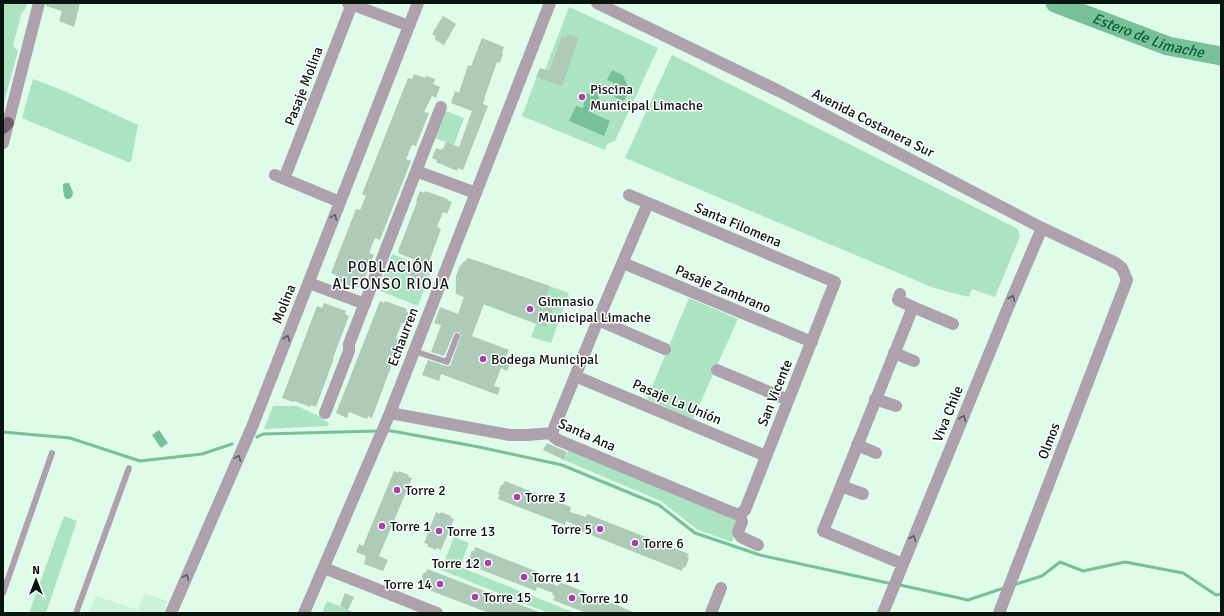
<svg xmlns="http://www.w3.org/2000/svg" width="1224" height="616" font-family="Signika,sans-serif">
<rect width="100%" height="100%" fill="#defce9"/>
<path fill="#ccf2db" d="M 144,593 L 167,601 L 163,613 L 89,613 L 96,596 L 138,610 Z"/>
<path fill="#ace3c2" d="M 3,3 L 27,3 L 25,9 L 21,15 L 13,46 L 18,51 L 3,106 Z
M 569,7 L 658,48 L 615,141 L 607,144 L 605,150 L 522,116 L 540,68 L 545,70 Z
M 672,55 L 1018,229 L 1020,236 L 995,297 L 972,289 L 969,297 L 934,288 L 625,158 Z
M 33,79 L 64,91 L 138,125 L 131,162 L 128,162 L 22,118 Z
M 443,110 L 464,118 L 454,145 L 433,137 Z
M 392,254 L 431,270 L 418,306 L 378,290 Z
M 468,258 L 569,293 L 551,343 L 531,337 L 536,324 L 456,294 C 455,280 456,268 468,258 Z
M 689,298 L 738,319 L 693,419 L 647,399 Z
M 273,406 L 297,406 L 317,415 L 329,423 L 328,426 L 264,429 Z
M 569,450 L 735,519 L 738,527 L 732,542 L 698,530 L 661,501 L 564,460 Z
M 64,516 L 77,521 L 46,613 L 29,613 Z
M 454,537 L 469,543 L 460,567 L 575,613 L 548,613 L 441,570 Z
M 327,601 L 355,613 L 322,613 Z"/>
<path fill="#78c097" d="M 612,70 L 623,75 L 629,89 L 624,101 L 614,97 L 619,85 L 607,80 Z
M 596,90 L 600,100 L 592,103 L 592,105 L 588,111 L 610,121 L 604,136 L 569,121 L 576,106 L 583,108 L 584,102 L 586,101 L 583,99 L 582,96 Z
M 66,183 L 69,183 L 73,192 L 72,197 L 69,199 L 66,199 L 64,196 C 63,192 63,187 63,184 Z
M 159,430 L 168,443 L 161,448 L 152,435 Z"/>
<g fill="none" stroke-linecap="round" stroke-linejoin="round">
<path stroke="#78c097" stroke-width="3" d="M 386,431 L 392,431 L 479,447 L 562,465 L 659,505 L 695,533 L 760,555 L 888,583
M 3,432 L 70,438 L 140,461 L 202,454 L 232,444
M 257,437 L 263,434 L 378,431
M 900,585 L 968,600 L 1004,588
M 1013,585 L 1042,576 L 1060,562 L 1083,571 L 1125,562 L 1183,573 L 1216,595 L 1221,594"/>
<path stroke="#78c097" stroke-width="19" id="s1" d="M 1055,3 L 1168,46 L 1221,56"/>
</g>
<path fill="#aecbba" d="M 46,3 L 80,3 L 74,27 L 59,21 L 62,11 L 46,6 Z
M 443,16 L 456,24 L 444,45 L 434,39 L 436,37 L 432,34 Z
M 568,34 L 579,38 L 562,86 L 536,77 L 540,68 L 549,71 L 562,36 L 566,38 Z
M 482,38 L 504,47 L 502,53 L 503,53 L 500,63 L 497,62 L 484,99 L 485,99 L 483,104 L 488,106 L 463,170 L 458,168 L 457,171 L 436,162 L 437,160 L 432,158 L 436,148 L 441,150 L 442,148 L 443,149 L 446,142 L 459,147 L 472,111 L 451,103 L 455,91 L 459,93 L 468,65 L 471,66 Z
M 414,74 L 425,78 L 426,76 L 435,79 L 433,84 L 440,87 L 436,98 L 432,96 L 424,112 L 429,113 L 416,146 L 412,145 L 406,159 L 411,161 L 380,240 L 375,238 L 369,253 L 374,255 L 361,288 L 356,286 L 356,288 L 334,280 L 336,275 L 331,273 L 356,209 L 360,210 L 366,196 L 362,194 L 408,78 L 412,79 Z
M 420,191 L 424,193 L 425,191 L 448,199 L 447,200 L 452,202 L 447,214 L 443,212 L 437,227 L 441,229 L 420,287 L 412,284 L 413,283 L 408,281 L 415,260 L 398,253 L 399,251 L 398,251 L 417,202 L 416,201 Z
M 468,258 L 550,286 L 544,302 L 554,305 L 546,327 L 484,304 L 472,336 L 509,350 L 506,357 L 512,359 L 507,371 L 501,368 L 494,386 L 500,388 L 498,395 L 441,374 L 439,381 L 422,375 L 428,360 L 446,366 L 450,366 L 451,364 L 461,335 L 458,332 L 454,333 L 444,356 L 431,352 L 441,325 L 434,323 L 440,307 L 458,314 L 464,297 L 456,294 L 456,276 L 459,267 Z
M 380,301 L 384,303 L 385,301 L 407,309 L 406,311 L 411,313 L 407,324 L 402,323 L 396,338 L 401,340 L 372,418 L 368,416 L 367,419 L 349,412 L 347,418 L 336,413 Z
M 324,303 L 346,311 L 345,314 L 349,316 L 333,358 L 334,358 L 316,407 L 311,405 L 310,407 L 294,401 L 293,402 L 282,398 L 317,306 L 322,308 Z
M 547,443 L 567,452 L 564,460 L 543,450 Z
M 394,471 L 398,473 L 399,471 L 409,475 L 408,477 L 412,478 L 379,556 L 388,560 L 383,571 L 364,564 L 366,556 L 356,552 L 359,544 L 363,546 Z
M 505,481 L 571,507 L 570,512 L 586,517 L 587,514 L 689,554 L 687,557 L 689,558 L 685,568 L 683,567 L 682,571 L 581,531 L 582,528 L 566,521 L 565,525 L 498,499 L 500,495 L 498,494 L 501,485 L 503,485 Z
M 436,512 L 440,514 L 441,512 L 451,516 L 450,517 L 454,519 L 441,550 L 437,548 L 436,550 L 427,546 L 428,544 L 424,543 Z
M 475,547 L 543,574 L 541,578 L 543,579 L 542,580 L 558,586 L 560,582 L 636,613 L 586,613 L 553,600 L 555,596 L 552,595 L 553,593 L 537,587 L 536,591 L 469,565 L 470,561 L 468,560 L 472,551 L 474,551 Z
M 427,569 L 539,612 L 539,613 L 489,613 L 421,587 L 422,583 L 420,582 L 424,572 L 426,573 Z
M 345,593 L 354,597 L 348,610 L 340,606 Z"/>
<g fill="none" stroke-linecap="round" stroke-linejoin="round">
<path stroke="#ada2ac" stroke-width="6" d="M 414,351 L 447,362 L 457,336
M 3,593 L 52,453
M 76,613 L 129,468"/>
<path stroke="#ada2ac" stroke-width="12" d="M 348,3 L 409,26
M 416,171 L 476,193
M 275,175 L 340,202
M 284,179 L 352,4
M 629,195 L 835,282 L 745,510 L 740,514
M 623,263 L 812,342
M 309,283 L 365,304
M 900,294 L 898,300 L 913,307
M 598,320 L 665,349
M 894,353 L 914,361
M 717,370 L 788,400
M 575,376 L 766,456
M 875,399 L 896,406
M 325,413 L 349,351 L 349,344 L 441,107
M 390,413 L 510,435 L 527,435 L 552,433 L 554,437 L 558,440 L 736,514 L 740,514
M 552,433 L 598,320 L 648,203
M 857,445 L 876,453
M 841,486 L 863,494
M 740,514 L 742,522 L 738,532 L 741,537 L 758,545
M 903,564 L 823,531 L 913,307 L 953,324
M 324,568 L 437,613
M 171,613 L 252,427 L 418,3
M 711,613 L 721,588
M 883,613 L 1007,310 L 1042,228"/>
<path stroke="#ada2ac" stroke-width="12" d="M 597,3 L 779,91 L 1042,228 L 1116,263 L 1122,268 L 1127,280 L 999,613
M 3,143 L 39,3
M 304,613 L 390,413 L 550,3"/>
<path stroke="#726071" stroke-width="12" d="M 3,128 L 8,123"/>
</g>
<defs><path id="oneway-chevron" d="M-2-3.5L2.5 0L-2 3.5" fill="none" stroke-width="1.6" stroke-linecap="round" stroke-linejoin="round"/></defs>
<g stroke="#5c5c5e">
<use href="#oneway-chevron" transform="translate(334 217) rotate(-69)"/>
<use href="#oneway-chevron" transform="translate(1012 298) rotate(-67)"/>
<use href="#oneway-chevron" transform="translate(287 338) rotate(-68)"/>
<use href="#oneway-chevron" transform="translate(963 418) rotate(-68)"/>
<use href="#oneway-chevron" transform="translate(238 458) rotate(-66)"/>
<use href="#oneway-chevron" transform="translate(913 538) rotate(-68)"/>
<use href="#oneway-chevron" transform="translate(186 577) rotate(-66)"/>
</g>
<g fill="#a742a6" stroke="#fff" stroke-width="1.5">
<circle cx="582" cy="97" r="4"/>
<circle cx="530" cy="309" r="4"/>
<circle cx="483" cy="359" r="4"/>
<circle cx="397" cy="490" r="4"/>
<circle cx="517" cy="497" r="4"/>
<circle cx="382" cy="526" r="4"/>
<circle cx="600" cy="529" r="4"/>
<circle cx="439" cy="531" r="4"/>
<circle cx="635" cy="543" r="4"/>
<circle cx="488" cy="563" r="4"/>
<circle cx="524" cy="577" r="4"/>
<circle cx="440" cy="584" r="4"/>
<circle cx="475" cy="597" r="4"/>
<circle cx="572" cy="598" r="4"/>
</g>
<g text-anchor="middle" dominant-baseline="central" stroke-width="3" stroke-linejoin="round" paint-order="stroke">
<g font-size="14" fill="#0a150f" stroke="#fff">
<text transform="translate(304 86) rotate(-69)">Pasaje Molina</text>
<text transform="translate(873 123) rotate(27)">Avenida Costanera Sur</text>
<text transform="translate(738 225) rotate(23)">Santa Filomena</text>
<text transform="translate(723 289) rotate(23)">Pasaje Zambrano</text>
<text transform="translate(284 304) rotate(-68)">Molina</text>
<text transform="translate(403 337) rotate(-69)">Echaurren</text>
<text transform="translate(775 393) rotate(-68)">San Vicente</text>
<text transform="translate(677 402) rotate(23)">Pasaje La Unión</text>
<text transform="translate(948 414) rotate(-68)">Viva Chile</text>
<text transform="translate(587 435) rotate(24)">Santa Ana</text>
<text transform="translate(1049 441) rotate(-69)">Olmos</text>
</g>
<g font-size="14" fill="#0a150f" stroke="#fff" text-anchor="start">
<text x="590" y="89">Piscina<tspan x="590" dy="16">Municipal Limache</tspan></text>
<text x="538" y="301">Gimnasio<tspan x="538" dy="16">Municipal Limache</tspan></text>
<text x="491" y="359">Bodega Municipal</text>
<text x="405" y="490">Torre 2</text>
<text x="525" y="497">Torre 3</text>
<text x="390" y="526">Torre 1</text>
<text x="592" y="529" text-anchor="end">Torre 5</text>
<text x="447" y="531">Torre 13</text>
<text x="643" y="543">Torre 6</text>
<text x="480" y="563" text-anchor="end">Torre 12</text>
<text x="532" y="577">Torre 11</text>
<text x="432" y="584" text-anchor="end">Torre 14</text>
<text x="483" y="597">Torre 15</text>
<text x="580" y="598">Torre 10</text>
</g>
<g font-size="15" font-style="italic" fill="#08623d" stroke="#fff">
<text stroke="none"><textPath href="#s1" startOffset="99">Estero de Limache</textPath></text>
</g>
<g font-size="15" letter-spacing="1" fill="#0a150f" stroke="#fff">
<text x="391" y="267">POBLACIÓN<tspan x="391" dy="17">ALFONSO RIOJA</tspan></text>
</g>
</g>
<rect width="1224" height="616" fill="none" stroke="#0a150f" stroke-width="8"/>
<g transform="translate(36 580)" stroke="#ffffff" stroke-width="3" paint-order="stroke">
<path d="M0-3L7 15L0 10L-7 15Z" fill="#0a150f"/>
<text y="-6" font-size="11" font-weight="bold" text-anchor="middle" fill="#0a150f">N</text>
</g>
</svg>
